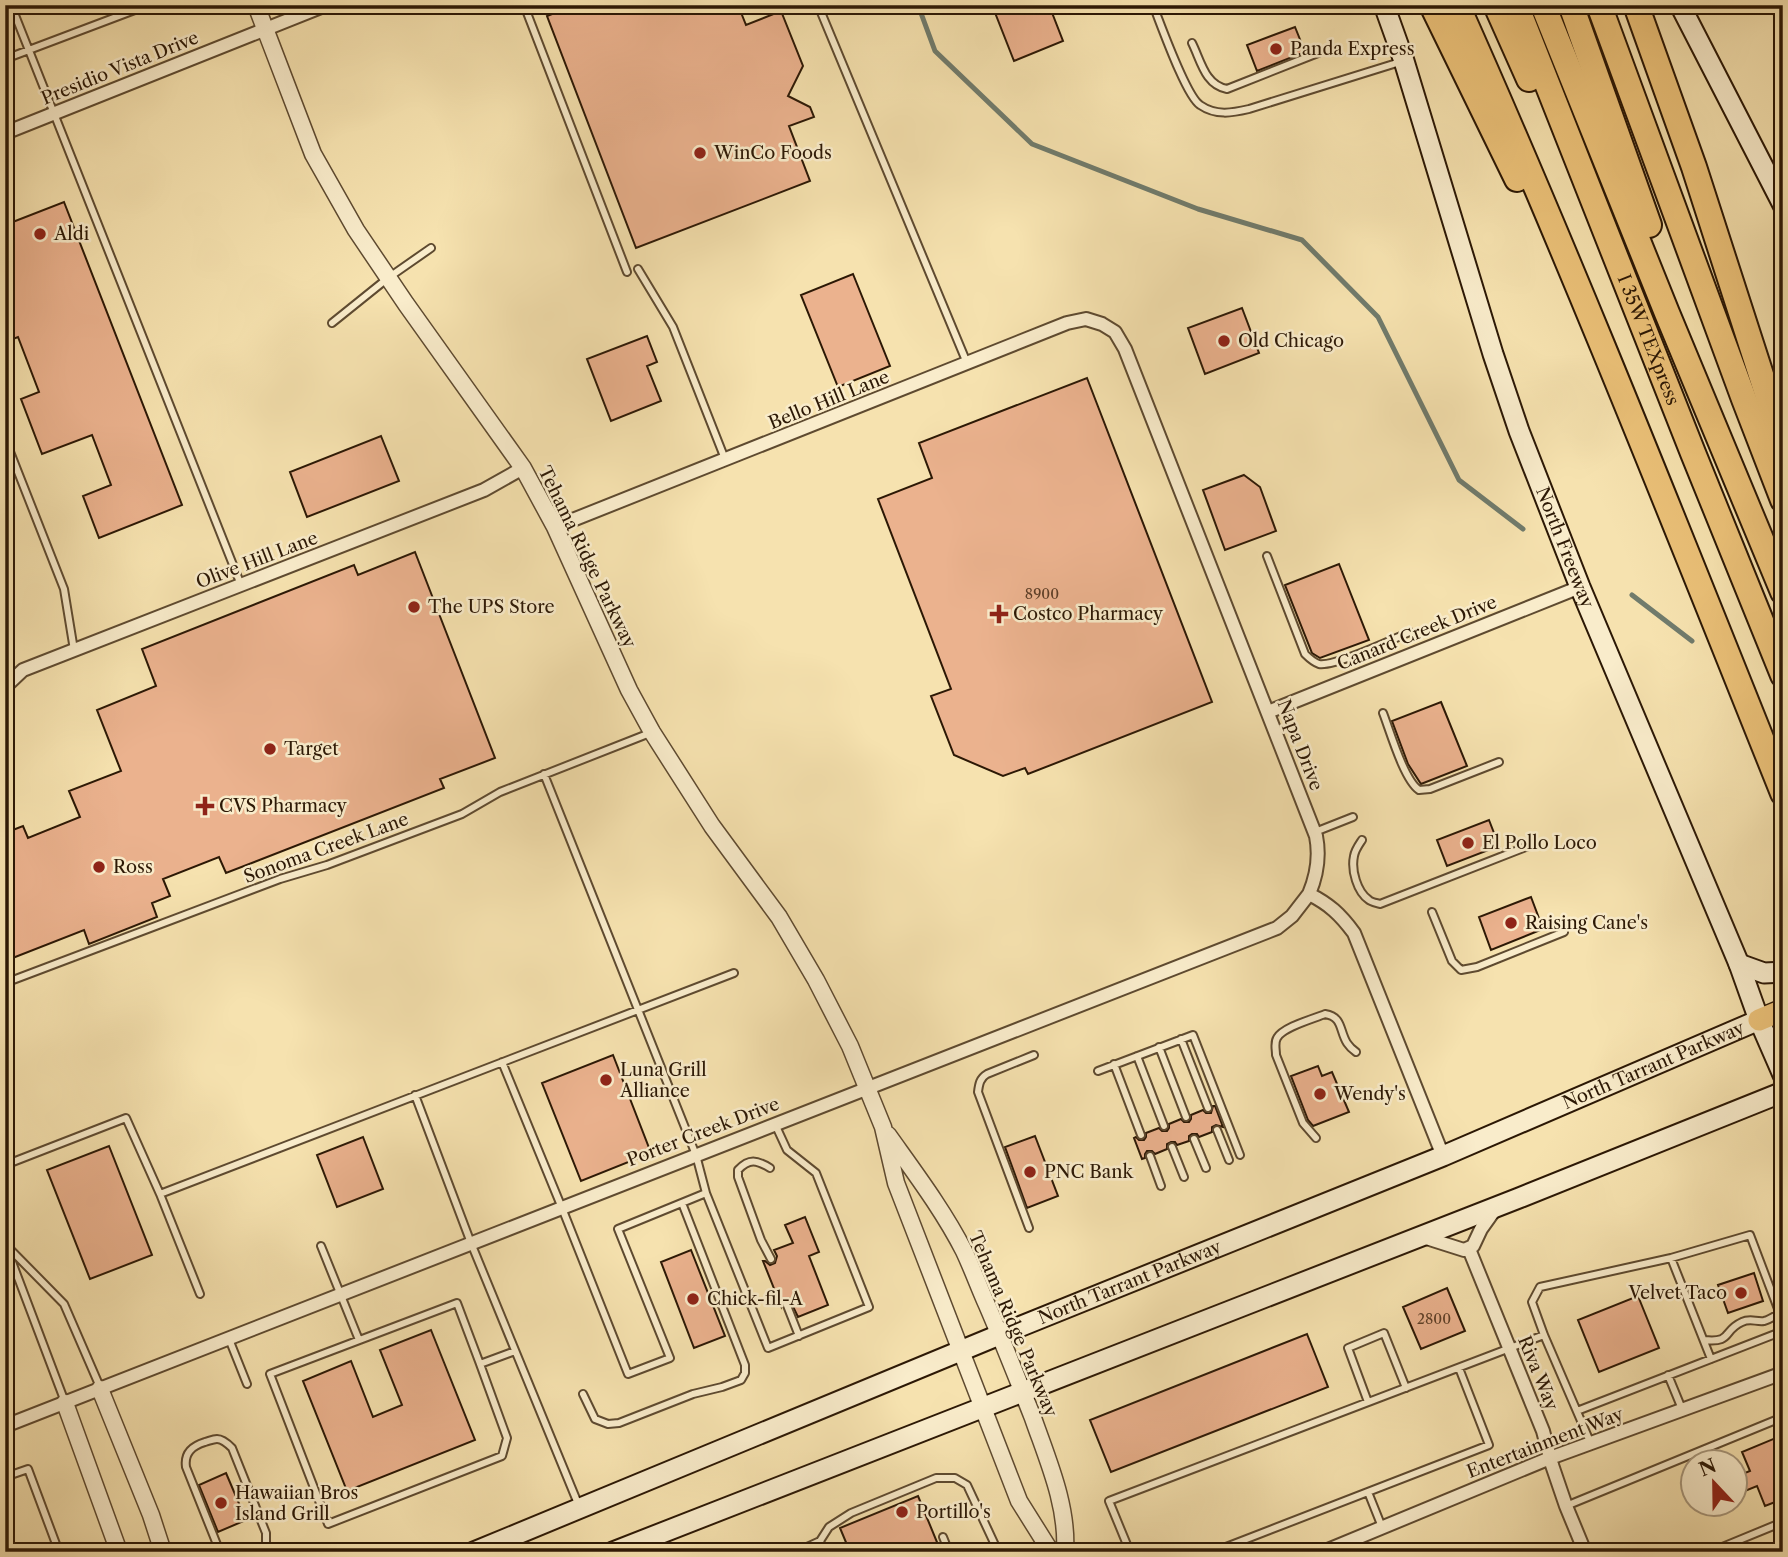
<svg xmlns="http://www.w3.org/2000/svg" width="1788" height="1557" font-family="'Libre Caslon Text',serif">
<rect width="100%" height="100%" fill="#f6e2af"/>
<filter id="stains"><feTurbulence type="fractalNoise" baseFrequency=".00286" numOctaves="4"/><feColorMatrix values="0 0 0 0 .2 0 0 0 0 .09 0 0 0 0 .02 0 0 0 .5 -.17"/></filter>
<radialGradient id="worn" r=".72"><stop offset=".6" stop-color="#630" stop-opacity="0"/><stop offset="1" stop-color="#630" stop-opacity=".3"/></radialGradient>
<g fill="none" stroke-linecap="round" stroke-linejoin="round">
<path stroke="#707b6c" stroke-width="5" d="M 918,5 L 935,51 L 1032,144 L 1198,209 L 1302,240 L 1378,317 L 1459,480 L 1523,529
M 1771,5 L 1783,32
M 1632,595 L 1692,641"/>
</g>
<path fill="#ebb28e" stroke="#2c1805" stroke-width="2" d="M 575,5 L 738,5 L 746,25 L 781,11 L 803,66 L 788,96 L 810,107 L 814,117 L 789,126 L 810,181 L 636,248 L 547,16 Z
M 992,5 L 1049,5 L 1063,41 L 1014,61 Z
M 1295,27 L 1305,52 L 1257,71 L 1247,45 Z
M 64,202 L 182,505 L 99,538 L 83,496 L 111,485 L 92,435 L 42,454 L 21,399 L 39,392 L 18,337 L 5,342 L 5,318 L 13,315 L 5,296 L 5,225 Z
M 853,274 L 890,366 L 838,387 L 801,295 Z
M 1242,308 L 1259,353 L 1205,374 L 1188,328 Z
M 647,336 L 657,362 L 647,366 L 661,401 L 611,421 L 587,359 Z
M 1087,378 L 1212,702 L 1028,774 L 1025,768 L 1003,776 L 954,755 L 931,696 L 951,689 L 878,499 L 932,478 L 919,443 Z
M 381,436 L 399,481 L 307,517 L 290,472 Z
M 1244,475 L 1260,487 L 1276,531 L 1225,550 L 1203,490 Z
M 415,552 L 495,758 L 440,779 L 444,788 L 226,873 L 219,857 L 163,879 L 170,896 L 152,903 L 157,917 L 89,944 L 84,930 L 5,961 L 5,833 L 23,826 L 28,838 L 80,817 L 69,791 L 121,771 L 97,710 L 156,686 L 142,649 L 354,565 L 358,575 Z
M 1339,564 L 1369,640 L 1320,658 L 1312,653 L 1285,585 Z
M 1441,702 L 1467,766 L 1421,784 L 1408,764 L 1392,721 Z
M 1489,820 L 1499,846 L 1447,866 L 1437,840 Z
M 1531,897 L 1543,929 L 1491,950 L 1479,917 Z
M 613,1055 L 651,1153 L 581,1181 L 542,1083 Z
M 1318,1066 L 1322,1076 L 1332,1072 L 1349,1112 L 1313,1126 L 1308,1120 L 1291,1076 Z
M 1213,1106 L 1215,1106 L 1223,1127 L 1216,1125 L 1212,1127 L 1212,1132 L 1199,1137 L 1197,1134 L 1192,1134 L 1189,1136 L 1189,1141 L 1177,1145 L 1175,1142 L 1171,1142 L 1167,1144 L 1167,1149 L 1155,1154 L 1152,1151 L 1147,1151 L 1145,1154 L 1145,1158 L 1142,1159 L 1134,1138 L 1136,1137 L 1139,1140 L 1144,1140 L 1146,1137 L 1146,1133 L 1159,1128 L 1162,1131 L 1167,1131 L 1169,1128 L 1169,1124 L 1181,1119 L 1184,1122 L 1189,1122 L 1191,1119 L 1191,1115 L 1203,1110 L 1206,1113 L 1211,1113 Z
M 1035,1136 L 1058,1196 L 1027,1208 L 1005,1147 Z
M 363,1137 L 383,1189 L 337,1207 L 317,1155 Z
M 109,1146 L 152,1255 L 90,1279 L 47,1170 Z
M 805,1217 L 819,1252 L 809,1256 L 828,1305 L 798,1317 L 789,1298 L 782,1299 L 781,1306 L 763,1261 L 765,1261 L 770,1265 L 775,1263 L 777,1256 L 774,1250 L 793,1243 L 785,1225 Z
M 691,1250 L 725,1336 L 694,1348 L 661,1262 Z
M 1754,1273 L 1763,1301 L 1728,1313 L 1718,1285 Z
M 1447,1288 L 1465,1331 L 1421,1349 L 1403,1307 Z
M 1638,1296 L 1659,1348 L 1599,1372 L 1578,1320 Z
M 431,1330 L 475,1440 L 347,1491 L 303,1381 L 351,1361 L 373,1417 L 402,1405 L 380,1350 Z
M 1307,1334 L 1328,1387 L 1111,1472 L 1090,1420 Z
M 1783,1435 L 1783,1499 L 1765,1506 L 1757,1486 L 1740,1493 L 1735,1482 L 1735,1477 L 1750,1471 L 1742,1452 Z
M 226,1473 L 246,1520 L 218,1532 L 199,1485 Z
M 918,1496 L 939,1547 L 928,1552 L 850,1552 L 840,1528 Z"/>
<g fill="none" stroke-linecap="round" stroke-linejoin="round">
<defs>
<path id="service" d="M 11,5 L 241,585
M 524,5 L 627,272
M 818,5 L 967,363
M 1153,5 C 1161,25 1186,96 1200,105 C 1216,116 1232,113 1249,109 L 1400,62
M 1192,43 C 1201,61 1205,85 1227,89 L 1323,51
M 5,59 L 148,5
M 638,269 L 673,327 L 725,459
M 332,323 L 388,278 L 431,248
M 5,439 L 64,589 L 74,650
M 1267,556 L 1305,654 C 1309,658 1313,662 1319,664 C 1335,667 1393,639 1410,632
M 1383,713 C 1390,731 1404,780 1419,790 L 1430,789 L 1499,762
M 544,774 L 696,1155 L 706,1193 L 768,1348 L 869,1307 L 816,1173 L 787,1150 L 775,1124
M 1315,832 L 1353,817
M 1362,840 C 1358,846 1355,850 1354,856 C 1351,870 1357,892 1369,900 C 1371,902 1377,903 1380,904 L 1531,845
M 1432,912 L 1452,961 L 1461,970 L 1477,967 L 1564,932
M 5,983 L 280,879 L 327,865 L 462,814 L 500,792 L 650,733
M 1181,1039 L 1208,1108
M 1159,1047 L 1186,1117
M 1137,1056 L 1164,1126
M 502,1062 L 562,1208 L 628,1374 L 670,1358 L 618,1229 L 706,1193
M 1114,1064 L 1141,1135
M 1098,1071 L 1193,1035 L 1240,1155
M 415,1095 L 471,1243 L 579,1506
M 1217,1130 L 1229,1160
M 1316,1138 L 1303,1123 L 1276,1055 C 1276,1049 1274,1043 1277,1038 C 1283,1027 1313,1019 1325,1014 C 1343,1017 1339,1030 1347,1043 C 1349,1046 1353,1050 1356,1052
M 1194,1139 L 1206,1168
M 1172,1147 L 1184,1177
M 1150,1156 L 1161,1186
M 5,1165 L 126,1118 L 160,1194 L 200,1294
M 770,1168 C 757,1160 749,1158 738,1170 L 738,1177 L 761,1240 L 771,1259
M 160,1194 L 734,973
M 1029,1228 L 978,1092 C 979,1084 980,1078 987,1074 L 1034,1055
M 5,1244 L 64,1304 L 100,1387
M 6,1246 L 65,1402
M 321,1246 L 359,1340
M 1671,1258 L 1711,1359
M 786,1303 L 799,1336
M 229,1339 L 247,1384
M 1704,1340 C 1733,1343 1722,1331 1742,1322 C 1750,1318 1756,1322 1764,1321 C 1769,1320 1775,1316 1780,1313
M 480,1364 L 507,1438 L 502,1456 L 328,1524 L 270,1374 L 457,1303 L 480,1364 L 515,1351
M 1668,1375 L 1682,1409
M 583,1394 L 595,1419 L 608,1424 L 619,1423 L 693,1394 L 722,1387 L 741,1380 L 745,1373 L 745,1365 L 682,1203
M 1368,1402 L 1348,1348 L 1384,1333 L 1406,1388
M 1577,1411 L 1783,1331
M 1591,1444 L 1544,1335 L 1532,1302 L 1540,1287 L 1671,1258 L 1750,1235 L 1783,1322
M 5,1477 L 28,1469 L 59,1552
M 1368,1492 L 1382,1527
M 1566,1506 L 1783,1417
M 943,1537 L 949,1552
M 820,1541 L 824,1552
M 220,1552 L 186,1467 C 184,1453 192,1446 205,1442 C 209,1441 213,1439 217,1439 C 222,1439 228,1444 232,1448 L 266,1533 L 266,1545 L 261,1551
M 796,1552 L 820,1541 L 829,1527 L 851,1513 L 936,1478 L 955,1478 L 967,1485 L 995,1545
M 1130,1552 L 1109,1501 L 1544,1335
M 1213,1552 L 1489,1445 L 1459,1368
M 1710,1552 L 1783,1522"/>
<path id="minor" d="M 5,133 L 326,5
M 555,527 L 1067,323 L 1086,319 L 1102,324 L 1115,332 L 1125,349 L 1316,836 C 1320,856 1317,875 1309,894 C 1329,904 1340,914 1354,933 L 1443,1156
M 5,687 L 23,670 L 484,490 L 523,468
M 1268,712 L 1580,587
M 1420,1236 L 1464,1250 L 1473,1246 L 1481,1229 L 1496,1208
M 1469,1249 L 1543,1431 L 1552,1465 L 1566,1506 L 1585,1552
M 5,1426 L 1277,928 L 1292,916 L 1309,894
M 1323,1552 L 1550,1458 L 1783,1373"/>
<path id="tertiary" d="M 256,5 L 313,154 L 356,230 L 406,304 L 523,468 L 555,527 L 629,690 L 652,732 L 712,826 L 779,917 L 816,980 L 850,1046 L 883,1127 L 896,1183 L 1019,1501 L 1051,1552
M 888,1135 C 915,1173 943,1210 964,1251 C 972,1268 979,1287 987,1305 C 1003,1342 1018,1380 1033,1418 C 1048,1461 1068,1506 1065,1552
M 100,1389 L 151,1515 L 163,1552
M 65,1403 L 119,1552"/>
<g id="secondary">
<path id="s1" d="M 1384,5 L 1404,61 L 1493,354 L 1519,431 L 1580,587 L 1739,964 L 1759,1020 L 1783,1075"/>
<path d="M 1680,5 L 1783,205"/>
<path d="M 1739,964 L 1764,973 L 1783,972"/>
<path id="s2" d="M 474,1552 L 999,1335 L 1443,1156 L 1759,1020"/>
<path d="M 613,1552 L 1519,1198 L 1783,1092"/>
</g>
<path id="primary" d="M 1759,1020 L 1783,1010"/>
<g id="motorway">
<path d="M 1432,5 L 1517,179"/>
<path d="M 1457,5 C 1573,265 1677,529 1783,793"/>
<path d="M 1496,5 L 1529,79"/>
<path id="s3" d="M 1516,5 L 1693,453 L 1783,675"/>
<path d="M 1543,5 L 1667,313 L 1783,592"/>
<path d="M 1571,5 L 1649,225"/>
<path d="M 1599,5 L 1744,399 L 1783,500"/>
<path d="M 1636,5 L 1694,167 L 1783,443"/>
</g>
</defs>
<use href="#service" stroke="#5e4a30" stroke-width="10"/>
<use href="#minor" stroke="#5e4a30" stroke-width="16"/>
<use href="#tertiary" stroke="#5e4a30" stroke-width="19"/>
<use href="#secondary" stroke="#2c1805" stroke-width="23"/>
<use href="#primary" stroke="#2c1805" stroke-width="24"/>
<use href="#motorway" stroke="#2c1805" stroke-width="28"/>
<use href="#service" stroke="#f9eccb" stroke-width="6"/>
<use href="#minor" stroke="#f9eccb" stroke-width="12"/>
<use href="#tertiary" stroke="#f9eccb" stroke-width="16"/>
<use href="#secondary" stroke="#f9eccb" stroke-width="19"/>
<use href="#primary" stroke="#ebc178" stroke-width="21"/>
<use href="#motorway" stroke="#ebc178" stroke-width="24"/>
</g>
<g fill="#8f2418" stroke="#f9eccb" stroke-width="2.5">
<circle cx="1276" cy="49" r="7"/>
<circle cx="700" cy="153" r="7"/>
<circle cx="40" cy="234" r="7"/>
<circle cx="1224" cy="341" r="7"/>
<circle cx="414" cy="607" r="7"/>
<path d="M995.5 603.5h7v7h7v7h-7v7h-7v-7h-7v-7h7z"/>
<circle cx="270" cy="749" r="7"/>
<path d="M201.5 795.5h7v7h7v7h-7v7h-7v-7h-7v-7h7z"/>
<circle cx="1468" cy="843" r="7"/>
<circle cx="99" cy="867" r="7"/>
<circle cx="1511" cy="923" r="7"/>
<circle cx="606" cy="1080" r="7"/>
<circle cx="1320" cy="1094" r="7"/>
<circle cx="1030" cy="1172" r="7"/>
<circle cx="1741" cy="1293" r="7"/>
<circle cx="693" cy="1299" r="7"/>
<circle cx="221" cy="1503" r="7"/>
<circle cx="902" cy="1512" r="7"/>
</g>
<g text-anchor="middle" dominant-baseline="central" stroke-width="5" stroke-linejoin="round" paint-order="stroke">
<g font-size="14" fill="#5c3e27">
<text x="1042" y="594">8900</text>
<text x="1434" y="1319">2800</text>
</g>
<g font-size="18" fill="#2c1805" stroke="#f9eccb" text-anchor="start">
<text x="1290" y="49">Panda Express</text>
<text x="714" y="153">WinCo Foods</text>
<text x="54" y="234">Aldi</text>
<text x="1238" y="341">Old Chicago</text>
<text x="428" y="607">The UPS Store</text>
<text x="1013" y="614">Costco Pharmacy</text>
<text x="284" y="749">Target</text>
<text x="219" y="806">CVS Pharmacy</text>
<text x="1482" y="843">El Pollo Loco</text>
<text x="113" y="867">Ross</text>
<text x="1525" y="923">Raising Cane's</text>
<text x="620" y="1070">Luna Grill<tspan x="620" dy="21">Alliance</tspan></text>
<text x="1334" y="1094">Wendy's</text>
<text x="1044" y="1172">PNC Bank</text>
<text x="1727" y="1293" text-anchor="end">Velvet Taco</text>
<text x="707" y="1299">Chick-fil-A</text>
<text x="235" y="1493">Hawaiian Bros<tspan x="235" dy="21">Island Grill</tspan></text>
<text x="916" y="1512">Portillo's</text>
</g>
<g font-size="18" fill="#2c1805" stroke="#f9eccb">
<text transform="translate(120 68) rotate(-22)">Presidio Vista Drive</text>
<text stroke="none"><textPath href="#s3" startOffset="360">I 35W TEXpress</textPath></text>
<text transform="translate(829 400) rotate(-22)">Bello Hill Lane</text>
<text stroke="none"><textPath href="#s1" startOffset="572">North Freeway</textPath></text>
<text transform="translate(587 557) rotate(64)">Tehama Ridge Parkway</text>
<text transform="translate(257 560) rotate(-21)">Olive Hill Lane</text>
<text transform="translate(1417 633) rotate(-22)">Canard Creek Drive</text>
<text transform="translate(1300 745) rotate(69)">Napa Drive</text>
<text transform="translate(326 848) rotate(-20)">Sonoma Creek Lane</text>
<text stroke="none"><textPath href="#s2" startOffset="1276">North Tarrant Parkway</textPath></text>
<text transform="translate(703 1132) rotate(-21)">Porter Creek Drive</text>
<text stroke="none"><textPath href="#s2" startOffset="709">North Tarrant Parkway</textPath></text>
<text transform="translate(1013 1324) rotate(67)">Tehama Ridge Parkway</text>
<text transform="translate(1538 1373) rotate(68)">Riva Way</text>
<text transform="translate(1545 1443) rotate(-21)">Entertainment Way</text>
</g>
</g>
<rect width="1788" height="1557" fill="none" stroke="#f6e2af" stroke-width="28"/>
<rect x="7" y="7" width="1774" height="1543" fill="none" stroke="#2c1805" stroke-width="3.5"/>
<rect x="14" y="14" width="1760" height="1529" fill="none" stroke="#2c1805" stroke-width="2"/>
<g transform="translate(1714 1483) rotate(338)"><circle r="33" fill="#f9eccb" stroke="#a7977c" stroke-width="2"/>
<path d="M0-5L12 26L0 18L-12 26Z" fill="#8f2418"/>
<text y="-10" font-size="19" font-weight="bold" text-anchor="middle" fill="#2c1805">N</text>
</g>
<rect width="100%" height="100%" filter="url(#stains)"/>
<rect width="100%" height="100%" fill="url(#worn)"/>
</svg>
